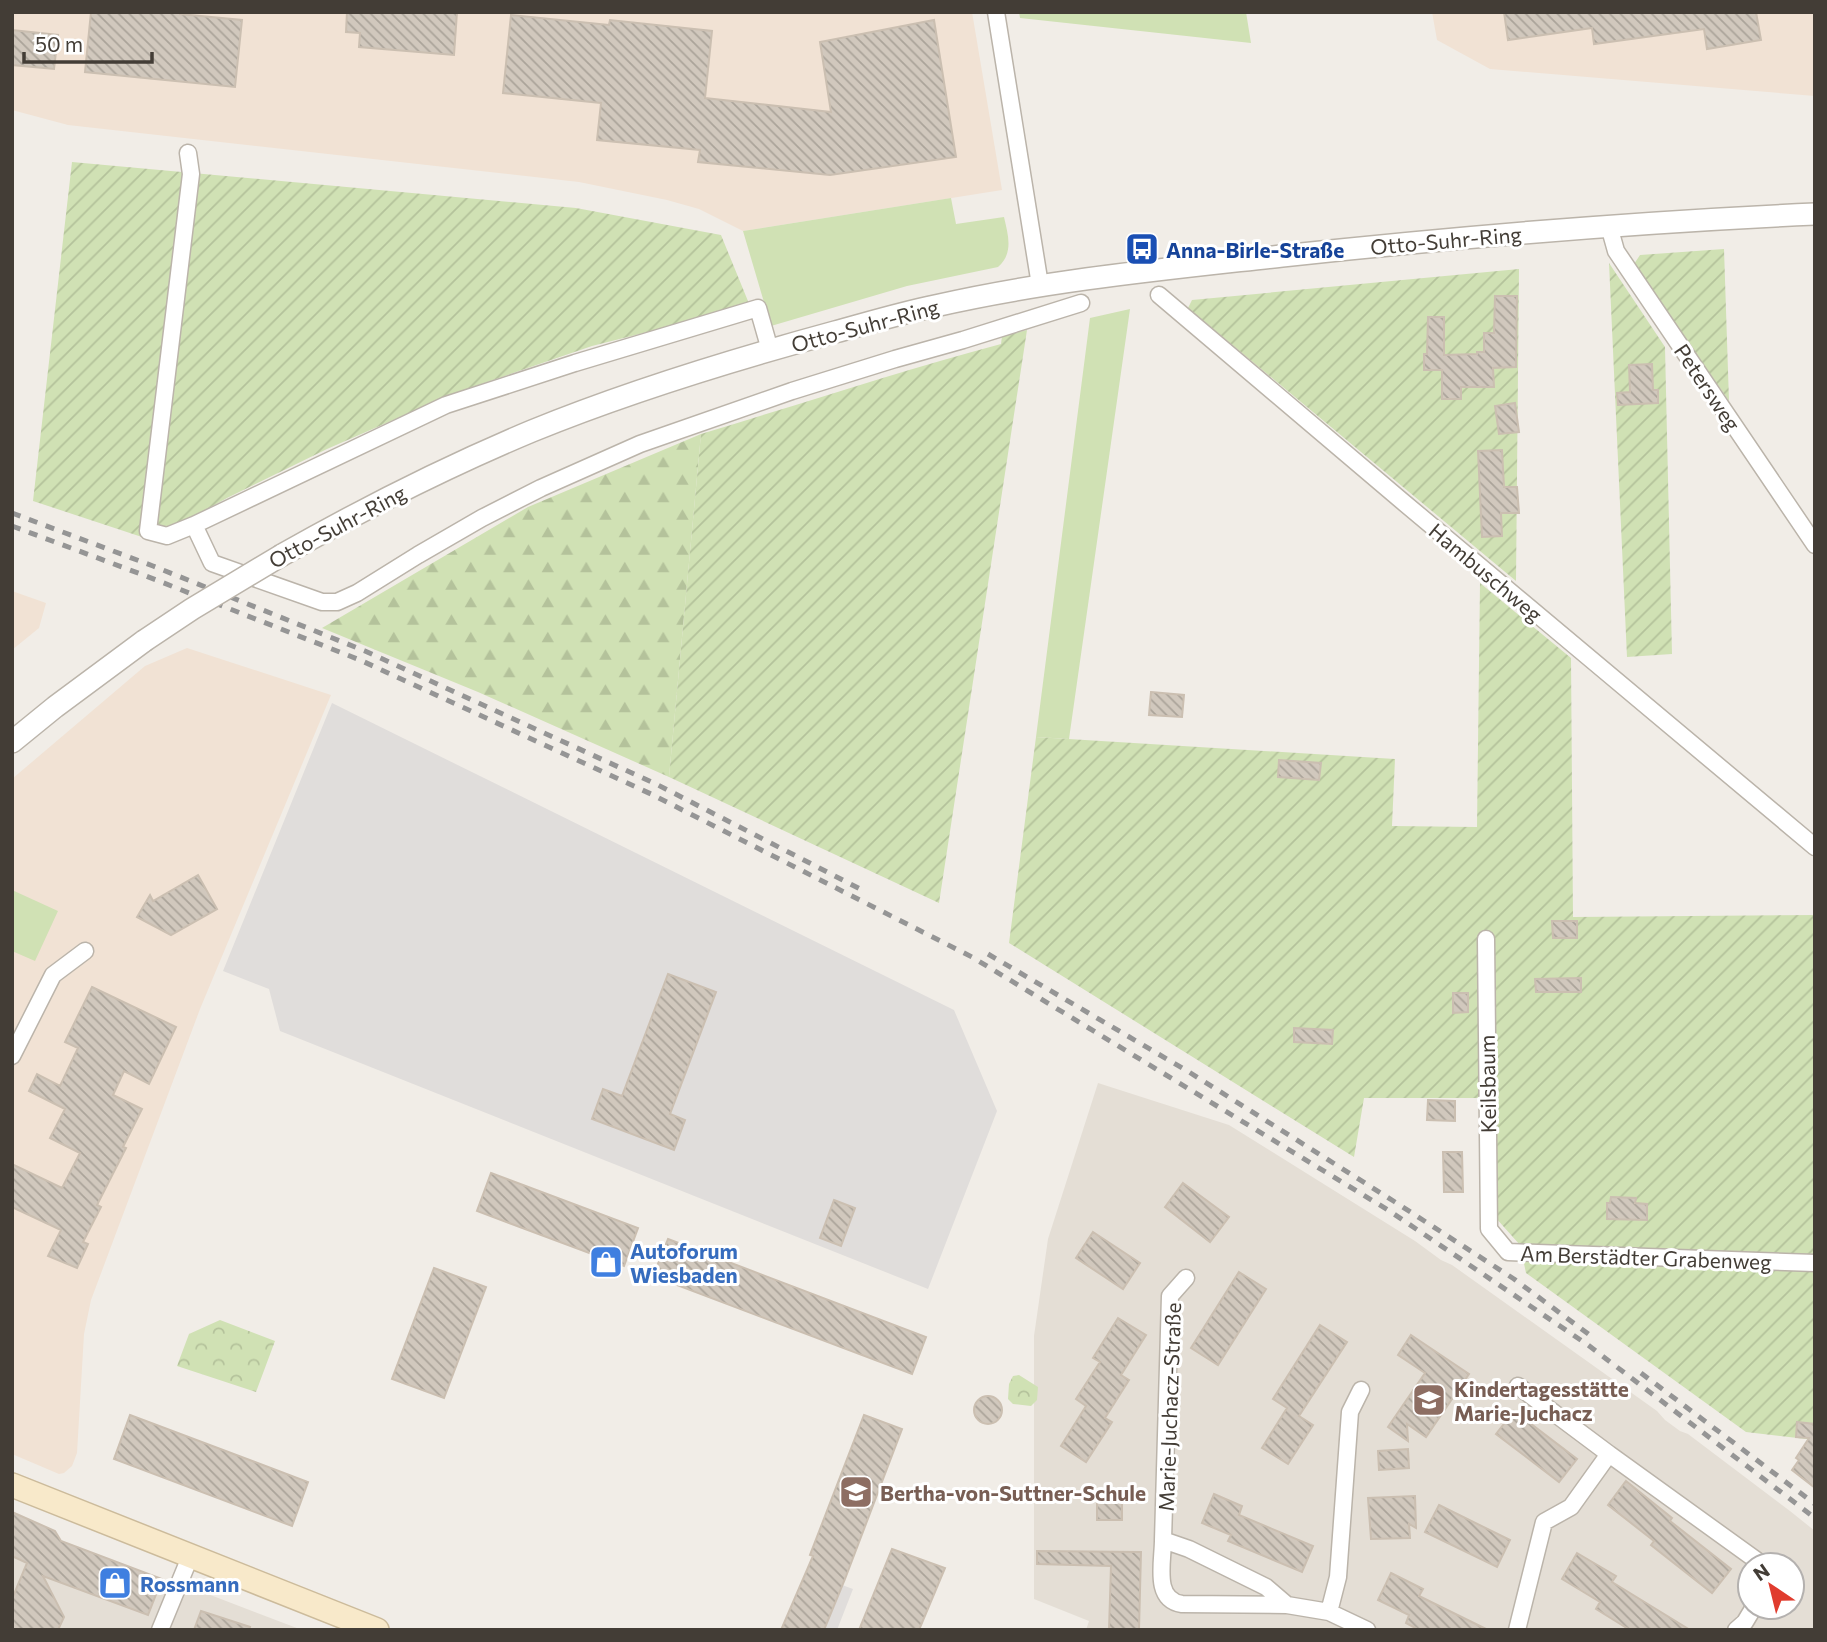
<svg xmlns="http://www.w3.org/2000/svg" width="1827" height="1642" font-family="Commissioner,sans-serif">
<defs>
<pattern id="forest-firs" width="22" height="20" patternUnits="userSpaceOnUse" patternTransform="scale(1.75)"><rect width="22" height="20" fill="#d0e1b4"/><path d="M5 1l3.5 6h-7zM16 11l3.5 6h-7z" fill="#b4c29b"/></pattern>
<pattern id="park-crowns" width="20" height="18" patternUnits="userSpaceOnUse" patternTransform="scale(1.75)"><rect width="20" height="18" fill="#d0e1b4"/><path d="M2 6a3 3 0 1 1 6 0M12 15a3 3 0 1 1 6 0" fill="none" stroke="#b4c29b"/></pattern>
<pattern id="garden-furrows" width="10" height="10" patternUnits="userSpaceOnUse" patternTransform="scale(1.75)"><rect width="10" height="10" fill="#d0e1b4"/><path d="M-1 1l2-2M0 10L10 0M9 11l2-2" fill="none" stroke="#b4c29b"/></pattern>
<pattern id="building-back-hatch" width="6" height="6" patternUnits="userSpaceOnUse" patternTransform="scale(1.75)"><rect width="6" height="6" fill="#d1c8bd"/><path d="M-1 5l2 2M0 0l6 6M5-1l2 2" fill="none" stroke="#aba49a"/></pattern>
</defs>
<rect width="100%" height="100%" fill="#f1ede7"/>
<path fill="#e4ded5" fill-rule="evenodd" d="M 1098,1083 L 1229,1125 L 1415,1241 L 1441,1260 L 1452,1265 L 1657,1411 L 1665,1420 L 1680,1431 L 1688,1434 L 1790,1511 L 1815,1531 L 1815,1630 L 1086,1630 L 1089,1621 L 1034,1599 L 1034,1336 L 1048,1239 ZM 1750,1565 L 1792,1565 L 1792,1607 L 1750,1607 Z
M 12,1512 L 55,1531 L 61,1541 L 161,1579 L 200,1591 L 302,1630 L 12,1630 Z"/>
<path fill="#f1e2d4" d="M 12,12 L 972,12 L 1002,190 L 743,231 L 699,209 L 667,200 L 579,182 L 68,125 L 12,110 Z
M 1432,12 L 1815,12 L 1815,96 L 1490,69 L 1437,40 Z
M 12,591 L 46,603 L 39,628 L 12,650 Z
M 187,648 L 331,695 L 200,1009 L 91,1300 L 84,1334 L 77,1453 L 72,1466 L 64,1473 L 59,1474 L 12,1454 L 12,779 L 145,666 Z"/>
<path fill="#d0e1b4" d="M 1019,12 L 1246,12 L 1251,43 L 1020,18 Z
M 951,198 L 956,224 L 1004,217 C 1008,235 1014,253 998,267 L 907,286 L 771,326 L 743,231 Z
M 1130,309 L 1069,739 L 1036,737 L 1090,318 Z
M 12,890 L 58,911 L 35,961 L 12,951 Z"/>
<path fill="url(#forest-firs)" d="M 701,434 L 669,777 L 478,692 L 322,628 L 528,507 Z"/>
<path fill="url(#park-crowns)" d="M 220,1320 L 275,1341 L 256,1392 L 177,1366 L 189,1334 Z
M 1019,1375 L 1038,1387 L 1037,1400 L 1031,1406 L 1013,1404 L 1008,1399 L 1009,1384 L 1013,1376 Z"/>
<path fill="url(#garden-furrows)" d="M 72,162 L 576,208 L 721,235 L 750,306 L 592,346 L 455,393 L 327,449 L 227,498 L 151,540 L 33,501 Z
M 1724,249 L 1729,401 L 1634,264 L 1640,255 Z
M 1609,263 L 1665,347 L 1672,654 L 1627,657 Z
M 1519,269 L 1516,581 L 1188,308 L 1192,300 Z
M 1027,330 L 939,903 L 669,777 L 701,434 C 801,404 900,371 1001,344 L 1002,336 Z
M 1480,583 L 1571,658 L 1573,917 L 1815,915 L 1815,1440 L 1746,1432 L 1526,1273 L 1520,1245 L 1495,1217 L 1496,1098 L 1364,1098 L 1354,1157 L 1009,943 L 1036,737 L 1395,759 L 1392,826 L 1477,827 Z"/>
<path fill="#e0dddb" d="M 332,703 L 954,1010 L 997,1111 L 928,1289 L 280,1031 L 269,989 L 223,971 Z
M 842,1585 L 853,1589 L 837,1630 L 824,1630 Z"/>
<path fill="url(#building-back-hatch)" stroke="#cbbfb1" stroke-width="2" d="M 91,12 L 180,12 L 180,14 L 242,20 L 235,87 L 85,72 Z
M 347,12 L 457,12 L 454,55 L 359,47 L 360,33 L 346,32 Z
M 1504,12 L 1756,12 L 1761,40 L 1707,49 L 1704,29 L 1594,44 L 1592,28 L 1508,40 Z
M 511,15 L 609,25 L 610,20 L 712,31 L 705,98 L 831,112 L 820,42 L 934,20 L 956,157 L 830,175 L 698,162 L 700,150 L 597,140 L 601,103 L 503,93 Z
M 12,30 L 58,35 L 54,69 L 12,65 Z
M 1495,296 L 1517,296 L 1516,367 L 1493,368 L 1494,387 L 1461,387 L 1461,399 L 1442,399 L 1442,370 L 1424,370 L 1424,354 L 1427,354 L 1428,317 L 1444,317 L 1444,355 L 1477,354 L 1477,352 L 1484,352 L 1484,333 L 1494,333 Z
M 1652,364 L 1653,390 L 1658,390 L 1658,403 L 1618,405 L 1617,393 L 1630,392 L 1629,365 Z
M 1515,403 L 1519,432 L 1499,434 L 1495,406 Z
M 1502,450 L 1504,487 L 1517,487 L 1519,513 L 1501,513 L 1502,536 L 1482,537 L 1478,451 Z
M 1151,692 L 1184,695 L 1182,717 L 1149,715 Z
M 1279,760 L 1321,763 L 1319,780 L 1278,777 Z
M 198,875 L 217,909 L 171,935 L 137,917 L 150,895 L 153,901 Z
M 1552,921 L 1577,921 L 1577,938 L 1553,938 Z
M 668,974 L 716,992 L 670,1114 L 685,1120 L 674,1150 L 592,1119 L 603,1089 L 622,1096 Z
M 1581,978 L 1581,992 L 1536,992 L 1535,979 Z
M 92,987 L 176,1027 L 149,1084 L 124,1071 L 113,1095 L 142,1109 L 123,1147 L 126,1148 L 97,1205 L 101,1207 L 83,1242 L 88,1244 L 77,1268 L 48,1256 L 61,1230 L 12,1207 L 12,1164 L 62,1188 L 80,1153 L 50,1138 L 65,1109 L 29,1091 L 37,1074 L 60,1086 L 78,1048 L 65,1042 Z
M 1453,993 L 1468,993 L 1468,1012 L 1453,1013 Z
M 1294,1028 L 1333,1030 L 1332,1044 L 1294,1042 Z
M 1428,1100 L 1455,1101 L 1455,1121 L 1427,1120 Z
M 1443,1152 L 1462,1152 L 1463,1192 L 1444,1192 Z
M 491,1173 L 638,1228 L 624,1266 L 477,1211 Z
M 1183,1183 L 1229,1217 L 1210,1242 L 1165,1207 Z
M 1611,1197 L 1636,1198 L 1635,1203 L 1647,1204 L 1647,1220 L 1607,1219 L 1607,1203 L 1610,1203 Z
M 834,1200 L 855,1208 L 841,1246 L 820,1238 Z
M 1093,1232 L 1140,1263 L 1123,1289 L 1076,1258 Z
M 668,1239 L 926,1337 L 912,1374 L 653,1276 Z
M 434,1268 L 486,1287 L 444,1398 L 392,1379 Z
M 1239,1272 L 1266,1289 L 1218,1365 L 1191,1348 Z
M 1118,1318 L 1146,1335 L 1121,1375 L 1129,1380 L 1105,1418 L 1112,1422 L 1086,1462 L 1061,1446 L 1086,1406 L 1076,1399 L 1100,1362 L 1093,1358 Z
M 1320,1325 L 1347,1342 L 1299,1416 L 1313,1425 L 1288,1464 L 1262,1448 L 1287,1408 L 1273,1399 Z
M 1411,1335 L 1469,1374 L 1426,1437 L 1407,1424 L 1408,1441 L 1388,1427 L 1425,1373 L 1398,1355 Z
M974 1410a14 14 0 1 1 28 0a14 14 0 1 1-28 0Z
M 1514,1411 L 1577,1459 L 1559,1482 L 1496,1434 Z
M 130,1415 L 308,1482 L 292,1526 L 114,1459 Z
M 864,1415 L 902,1429 L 845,1579 L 824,1630 L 781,1630 L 813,1556 L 810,1555 Z
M 1797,1422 L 1815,1424 L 1815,1488 L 1792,1470 L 1799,1460 L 1796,1458 L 1809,1438 L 1796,1437 Z
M 1408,1449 L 1409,1468 L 1379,1470 L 1378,1451 Z
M 1626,1481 L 1672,1518 L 1670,1521 L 1731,1569 L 1712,1593 L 1651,1545 L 1654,1541 L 1608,1505 Z
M 1214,1494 L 1242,1506 L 1239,1515 L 1313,1546 L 1302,1572 L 1228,1541 L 1231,1535 L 1202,1523 Z
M 1415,1496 L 1416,1528 L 1409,1524 L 1410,1538 L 1371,1539 L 1368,1498 Z
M 1097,1499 L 1122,1499 L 1122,1520 L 1097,1520 Z
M 1439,1505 L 1510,1540 L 1497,1567 L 1425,1532 Z
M 12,1512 L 55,1531 L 61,1541 L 162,1579 L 148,1615 L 43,1576 L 64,1617 L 58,1630 L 12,1630 L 12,1599 L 27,1563 L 12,1556 Z
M 892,1549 L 945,1568 L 919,1630 L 859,1630 Z
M 1037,1551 L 1141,1552 L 1139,1630 L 1109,1630 L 1111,1566 L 1037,1564 Z
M 1577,1553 L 1616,1576 L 1612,1582 L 1690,1630 L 1630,1630 L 1596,1609 L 1600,1602 L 1562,1579 Z
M 1391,1573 L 1423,1589 L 1419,1596 L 1488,1630 L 1419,1630 L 1406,1623 L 1409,1615 L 1378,1600 Z
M 201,1611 L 250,1627 L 249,1630 L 194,1630 Z"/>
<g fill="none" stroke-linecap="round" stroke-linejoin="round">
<defs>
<path id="minor" d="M 996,12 L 1040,285
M 188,153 L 191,174 L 148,531 L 167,536 L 194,525
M 1609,226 L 1616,251 L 1815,545
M 1159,295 L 1402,501 L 1815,847
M 770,350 L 758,308 L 575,363 L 446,405 L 194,525 L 212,563 L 322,602 L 337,602 L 357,593 L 418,555 L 482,518 L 541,488 L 640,444 L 792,391 L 895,359 L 963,340 L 1081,303
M 1486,939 L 1489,1229 L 1508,1252 L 1815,1263
M 12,1056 L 53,975 L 85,951
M 1186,1278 L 1170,1296 L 1163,1540 L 1189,1549 L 1266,1587 L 1287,1605 L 1329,1612 L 1367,1630
M 1518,1386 L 1609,1454
M 1163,1540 C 1163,1562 1153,1600 1182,1604 L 1287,1605
M 1329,1612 L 1338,1577 L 1350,1412 L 1361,1390
M 160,1630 L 190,1557
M 1517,1630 L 1544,1522 L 1571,1507 L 1609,1454 L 1763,1565
M 1736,1630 L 1745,1622 L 1754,1607"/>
<path id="tertiary" d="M 282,555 C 363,509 446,467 532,431 C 630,391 732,360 835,332 C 868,323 901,313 935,306 C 1049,280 1166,269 1282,256 C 1459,237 1637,222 1815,214
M 12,742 L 55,707 L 144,641"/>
<path id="secondary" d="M 12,1485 L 377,1630"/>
</defs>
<use href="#minor" stroke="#bbb4aa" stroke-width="19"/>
<use href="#tertiary" stroke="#bbb4aa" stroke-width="24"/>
<use href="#secondary" stroke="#ccbb9b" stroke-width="26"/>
<use href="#minor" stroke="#fff" stroke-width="16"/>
<use href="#tertiary" stroke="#fff" stroke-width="21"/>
<use href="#secondary" stroke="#f8e9ca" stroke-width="23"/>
<path stroke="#959595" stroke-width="5" stroke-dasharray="9 9" stroke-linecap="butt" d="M 12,513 L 153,566 L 365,651 L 658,785 L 866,892
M 12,526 L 146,576 L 360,660 L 651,794 L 972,957 L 1388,1210 L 1588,1345 L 1815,1518
M 988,954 L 1189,1072 L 1395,1202 L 1514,1279 L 1591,1336
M 1641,1373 L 1815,1504"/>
<defs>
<path id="tertiary-bridge" d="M 144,641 L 192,609 L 282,555"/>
</defs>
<use href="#tertiary-bridge" stroke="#bbb4aa" stroke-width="24" stroke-linecap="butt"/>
<use href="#tertiary-bridge" stroke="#fff" stroke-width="21"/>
</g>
<defs>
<symbol id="bus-square" viewBox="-11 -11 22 22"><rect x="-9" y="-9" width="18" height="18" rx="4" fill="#1a4fb4" stroke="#fff"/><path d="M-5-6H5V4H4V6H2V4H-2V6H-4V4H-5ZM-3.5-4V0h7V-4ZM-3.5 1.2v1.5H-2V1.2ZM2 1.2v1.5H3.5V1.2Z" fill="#fff"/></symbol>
<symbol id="shop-square" viewBox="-11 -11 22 22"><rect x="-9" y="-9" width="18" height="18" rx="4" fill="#3f7fe0" stroke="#fff"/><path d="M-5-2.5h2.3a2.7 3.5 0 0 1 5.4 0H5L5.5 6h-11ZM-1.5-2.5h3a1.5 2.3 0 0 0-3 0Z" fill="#fff"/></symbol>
<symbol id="school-square" viewBox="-11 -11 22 22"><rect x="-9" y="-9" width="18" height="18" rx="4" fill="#8d6e63" stroke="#fff"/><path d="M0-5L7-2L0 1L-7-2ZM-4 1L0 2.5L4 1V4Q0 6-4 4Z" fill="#fff"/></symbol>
</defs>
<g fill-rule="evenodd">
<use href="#bus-square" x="1123" y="230" width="38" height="38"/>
<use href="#shop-square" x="587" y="1243" width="38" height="38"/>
<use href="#school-square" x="1410" y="1381" width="38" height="38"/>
<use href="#school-square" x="837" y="1473" width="38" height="38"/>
<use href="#shop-square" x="96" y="1564" width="38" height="38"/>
</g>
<g text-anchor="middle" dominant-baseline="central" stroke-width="6" stroke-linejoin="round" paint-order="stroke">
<g font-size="21" fill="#433d36" stroke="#fff">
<text transform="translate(1446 240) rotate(-5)">Otto-Suhr-Ring</text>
<text transform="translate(865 325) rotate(-15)">Otto-Suhr-Ring</text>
<text transform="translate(1708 387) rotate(56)">Petersweg</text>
<text transform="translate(337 526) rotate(-28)">Otto-Suhr-Ring</text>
<text transform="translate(1486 572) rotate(40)">Hambuschweg</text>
<text transform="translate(1487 1084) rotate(-91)">Keilsbaum</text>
<text transform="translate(1646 1257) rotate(2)">Am Berstädter Grabenweg</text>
<text transform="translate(1169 1407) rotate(-88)">Marie-Juchacz-Straße</text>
</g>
<g font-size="21" font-weight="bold" fill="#164399" stroke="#fff" text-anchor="start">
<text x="1166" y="249">Anna-Birle-Straße</text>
</g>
<g font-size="21" font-weight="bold" fill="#366cbe" stroke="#fff" text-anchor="start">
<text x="630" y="1250">Autoforum<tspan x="630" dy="24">Wiesbaden</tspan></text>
<text x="140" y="1583">Rossmann</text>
</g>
<g font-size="21" font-weight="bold" fill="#785e54" stroke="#fff" text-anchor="start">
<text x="1454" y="1388">Kindertagesstätte<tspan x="1454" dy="24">Marie-Juchacz</tspan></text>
<text x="880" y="1492">Bertha-von-Suttner-Schule</text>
</g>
</g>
<rect width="1827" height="1642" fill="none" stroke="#433d36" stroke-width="28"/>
<g transform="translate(1771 1586) rotate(325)"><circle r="33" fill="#ffffff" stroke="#b4b1af" stroke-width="2"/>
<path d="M0-5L12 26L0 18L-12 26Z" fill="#e03c2e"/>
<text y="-10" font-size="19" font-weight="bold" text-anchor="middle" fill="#433d36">N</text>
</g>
<path d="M24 52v10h128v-10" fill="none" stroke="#433d36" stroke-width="3.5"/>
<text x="35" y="52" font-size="21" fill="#433d36" stroke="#ffffff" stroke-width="5" paint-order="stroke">50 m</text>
</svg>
